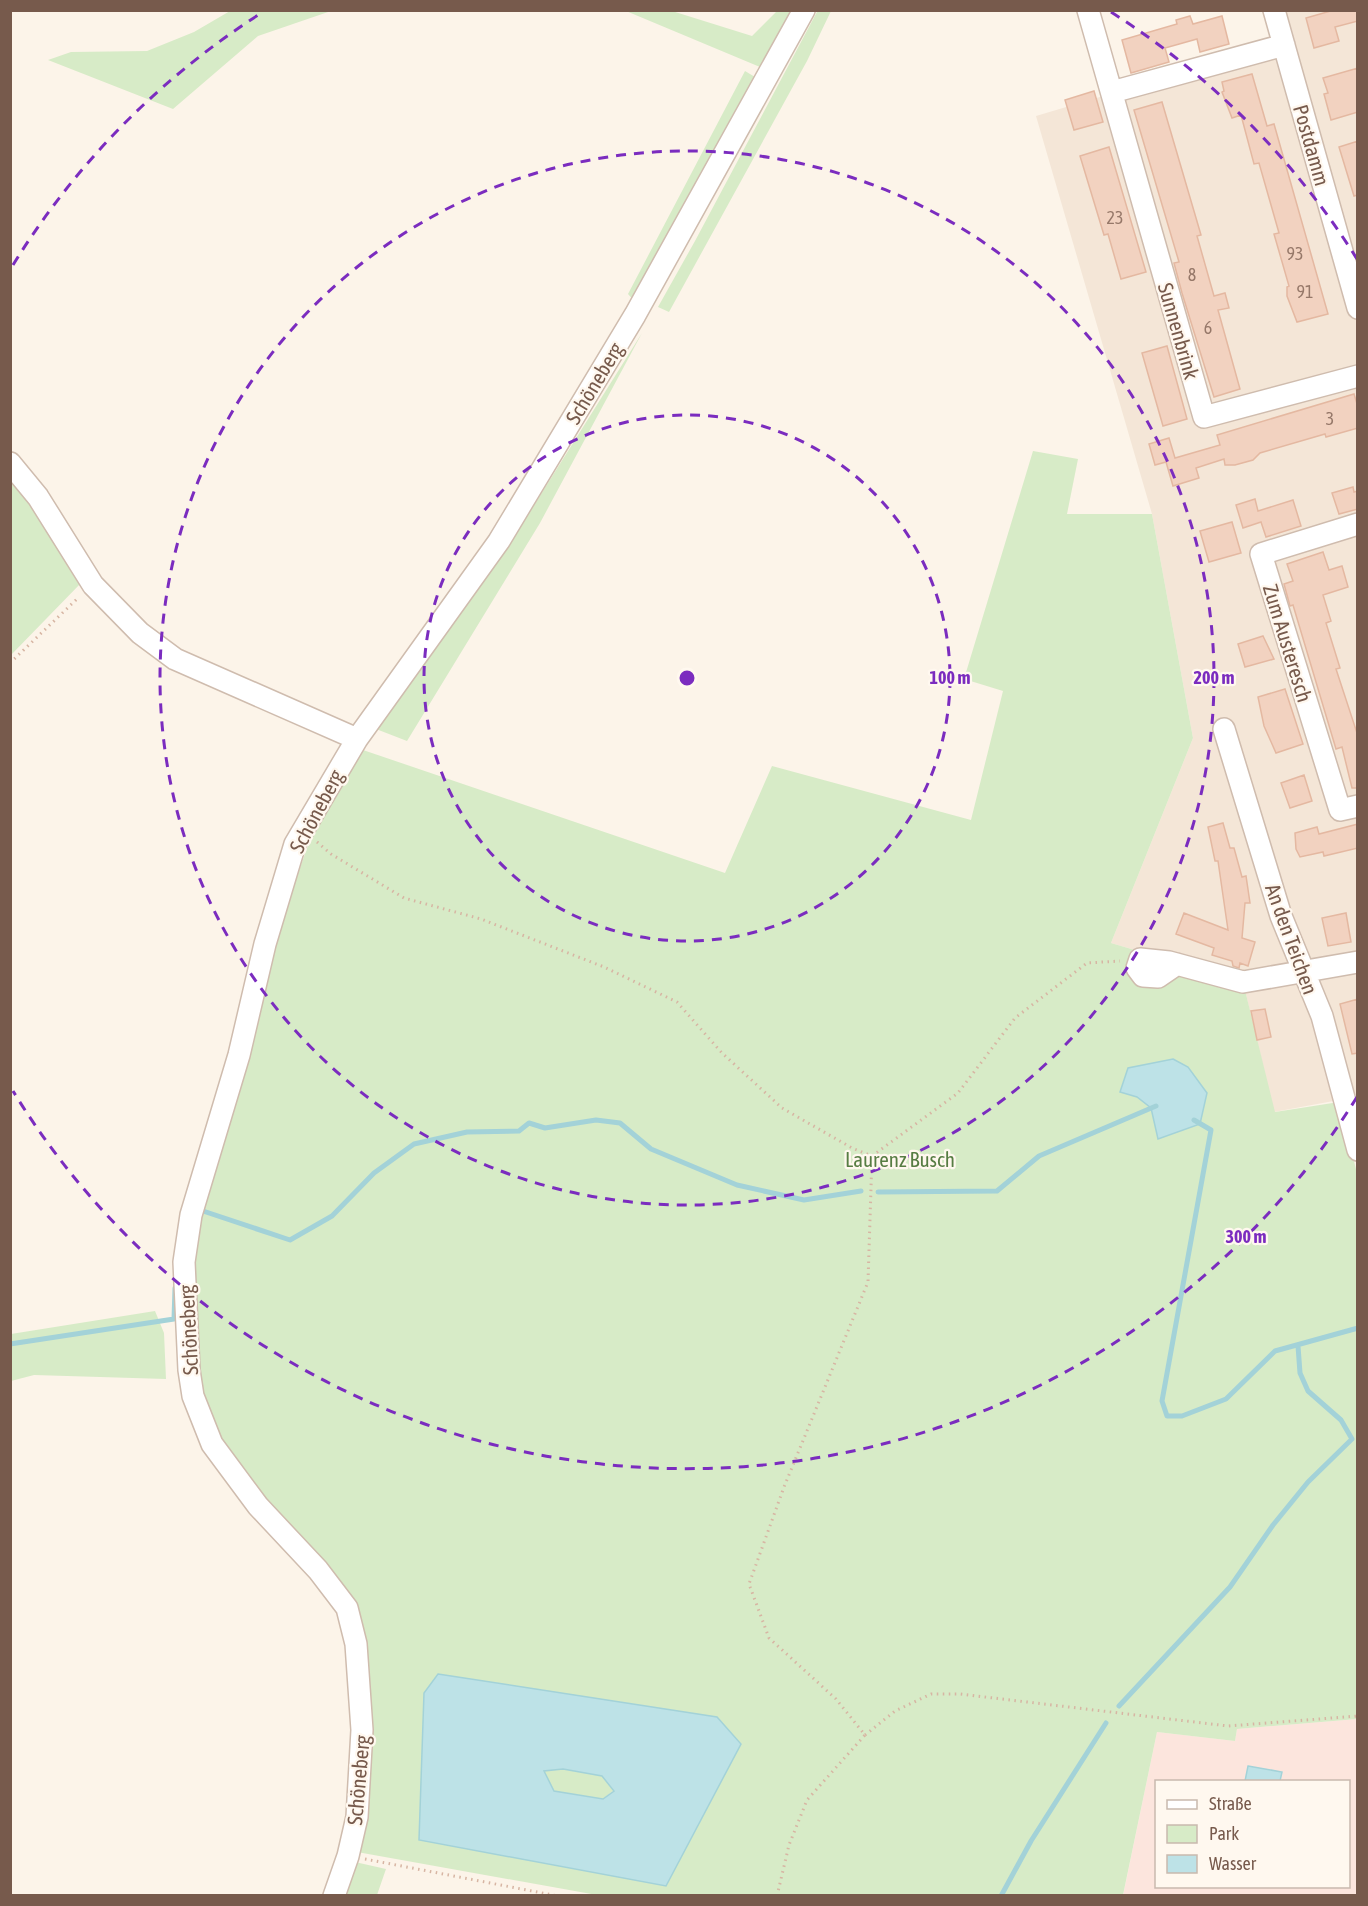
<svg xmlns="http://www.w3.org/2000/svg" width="1368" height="1906" font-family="'Asap Condensed',sans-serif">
<rect width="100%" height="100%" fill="#fcf4e9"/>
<path fill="#f4e6d7" d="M 1268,11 L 1357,11 L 1357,1104 L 1355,1097 L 1274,1112 L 1243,982 L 1111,943 L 1193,738 L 1152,514 L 1036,116 L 1278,44 Z"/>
<path fill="#fce5dd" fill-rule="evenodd" d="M 1357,1719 L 1357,1895 L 1123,1896 L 1157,1732 L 1235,1741 L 1237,1729 ZM 1156,1782 L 1348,1782 L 1348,1886 L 1156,1886 Z"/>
<path fill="#d7ebc7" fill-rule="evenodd" d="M 818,10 L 831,11 L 807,61 L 669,312 L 658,307 L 695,241 Z
M 230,11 L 331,11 L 258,36 L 173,109 L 48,60 L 71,52 L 147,51 L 194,32 Z
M 626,11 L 672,11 L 752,36 L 777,11 L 798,11 L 760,67 Z
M 745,71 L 760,80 L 637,304 L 628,294 Z
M 642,333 L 540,523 L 407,741 L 376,729 L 521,526 Z
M 1033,451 L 1078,459 L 1067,514 L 1152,514 L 1193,738 L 1111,943 L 1243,982 L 1275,1112 L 1339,1102 L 1358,1177 L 1357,1719 L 1237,1729 L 1235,1741 L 1157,1732 L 1123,1895 L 597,1895 L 357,1852 L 354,1605 L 330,1567 L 269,1505 L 220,1441 L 195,1368 L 190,1273 L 200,1206 L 283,916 L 311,837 L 363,750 L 725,873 L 772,766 L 971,820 L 1003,691 L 964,679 ZM 424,1693 L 741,1744 L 666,1886 Z
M 10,477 L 32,501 L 81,583 L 11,655 Z
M 155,1311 L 164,1333 L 166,1379 L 34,1375 L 11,1381 L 11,1334 Z
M 563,1769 L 602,1776 L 614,1790 L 603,1799 L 554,1791 L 544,1771 Z
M 355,1862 L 386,1869 L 377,1895 L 343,1896 Z"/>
<path fill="#bde2e7" stroke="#a3d2d8" stroke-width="1.5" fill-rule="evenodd" d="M 1173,1059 L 1188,1067 L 1207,1093 L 1200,1124 L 1158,1139 L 1151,1108 L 1137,1097 L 1120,1092 L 1128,1068 Z
M 438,1674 L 717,1717 L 741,1744 L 666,1886 L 419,1840 L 424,1693 ZM 563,1769 L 602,1776 L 614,1791 L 603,1799 L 554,1791 L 544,1771 Z
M 1248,1766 L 1282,1772 L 1280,1781 L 1245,1781 Z"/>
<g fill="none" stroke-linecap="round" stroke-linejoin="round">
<path stroke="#a3d2d8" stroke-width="5" d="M 1194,1120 L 1211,1130 L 1162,1401 L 1167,1416 L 1182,1416 L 1226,1399 L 1275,1351 L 1358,1328
M 878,1192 L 997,1191 L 1039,1156 L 1156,1106
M 200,1210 L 290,1240 L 332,1216 L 374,1173 L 414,1144 L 467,1132 L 519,1131 L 529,1123 L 545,1128 L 596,1120 L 620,1123 L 651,1149 L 737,1185 L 804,1200 L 861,1191
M 10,1344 L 174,1319 L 175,1288
M 1119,1706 L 1230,1587 L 1273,1525 L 1308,1482 L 1352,1439 L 1341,1420 L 1308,1391 L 1300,1373 L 1298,1346
M 1001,1896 L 1031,1841 L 1106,1723"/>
</g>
<path fill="#f2d2c0" stroke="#e4b8a1" stroke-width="1.5" d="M 1334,10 L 1358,10 L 1358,21 L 1335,27 L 1339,41 L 1314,48 L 1306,18 Z
M 1190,16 L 1193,24 L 1222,16 L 1229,44 L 1200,52 L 1197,39 L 1165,48 L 1169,62 L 1131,73 L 1122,40 L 1177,24 L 1176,20 Z
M 1358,68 L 1358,112 L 1331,120 L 1324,94 L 1328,93 L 1323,78 Z
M 1252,74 L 1267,126 L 1274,124 L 1328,314 L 1297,322 L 1287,296 L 1287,287 L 1289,286 L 1274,234 L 1279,233 L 1259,163 L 1254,164 L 1241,115 L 1232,118 L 1222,92 L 1224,91 L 1222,82 Z
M 1094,91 L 1103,122 L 1074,130 L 1065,100 Z
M 1162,102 L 1201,235 L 1197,236 L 1214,296 L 1225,293 L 1229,308 L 1218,310 L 1240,389 L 1214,397 L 1182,293 L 1174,263 L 1179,262 L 1134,110 Z
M 1358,141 L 1358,195 L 1354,196 L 1339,147 Z
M 1109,147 L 1146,272 L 1121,279 L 1108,234 L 1104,235 L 1080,156 Z
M 1167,346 L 1187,419 L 1163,426 L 1142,353 Z
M 1354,394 L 1358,407 L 1358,428 L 1326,437 L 1325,434 L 1260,453 L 1253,460 L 1235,465 L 1225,465 L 1224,459 L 1196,468 L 1199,478 L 1173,486 L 1166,462 L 1155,465 L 1149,444 L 1169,438 L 1175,458 L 1220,445 L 1217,435 Z
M 1353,487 L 1354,492 L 1358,491 L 1358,509 L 1339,514 L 1332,493 Z
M 1255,499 L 1258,511 L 1293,500 L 1301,526 L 1266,537 L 1261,522 L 1243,528 L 1236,505 Z
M 1232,522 L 1241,553 L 1209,562 L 1200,531 Z
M 1323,552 L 1329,570 L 1342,566 L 1348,587 L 1323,595 L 1331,621 L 1326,623 L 1340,668 L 1336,669 L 1358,736 L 1358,788 L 1352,788 L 1342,747 L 1336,749 L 1293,605 L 1290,606 L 1284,584 L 1293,581 L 1287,564 Z
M 1263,636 L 1274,659 L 1245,667 L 1238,644 Z
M 1285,689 L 1303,744 L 1276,753 L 1264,726 L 1258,697 Z
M 1304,775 L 1312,801 L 1290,808 L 1281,783 Z
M 1223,823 L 1230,848 L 1234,848 L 1242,877 L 1246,876 L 1250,903 L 1245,903 L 1242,938 L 1255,942 L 1248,966 L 1240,963 L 1239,968 L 1233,966 L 1232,961 L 1212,955 L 1214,948 L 1176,934 L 1184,913 L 1228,930 L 1218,861 L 1215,861 L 1208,827 Z
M 1358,824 L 1358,848 L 1324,856 L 1323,852 L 1300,857 L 1296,849 L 1295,833 L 1317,827 L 1319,834 Z
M 1346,913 L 1351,942 L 1328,946 L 1322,918 Z
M 1358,999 L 1358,1053 L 1352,1054 L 1340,1004 Z
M 1265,1009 L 1271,1037 L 1257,1040 L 1251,1011 Z"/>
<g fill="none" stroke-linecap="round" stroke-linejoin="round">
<defs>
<path id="minor" d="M 1088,10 L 1204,417 L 1358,376
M 1274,10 L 1358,308
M 1112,92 L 1284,45
M 10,463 L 38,497 L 93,585 L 140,633 L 175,659 L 357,739
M 1358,524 L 1261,554 L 1340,810 L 1358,806
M 1224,729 L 1281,916 L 1322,1016 L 1358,1150
M 1177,964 L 1158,977 L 1143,976 L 1137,968 L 1140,959 L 1169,962 L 1243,982 L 1358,962
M 334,1896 L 348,1856 L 357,1817 L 362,1730 L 356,1644 L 347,1608 L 318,1570 L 258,1506 L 212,1444 L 193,1396 L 189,1370 L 184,1262 L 191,1215 L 239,1055 L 265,944 L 295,844 L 357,739 L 499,541 L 635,315 L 804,10"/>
</defs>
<use href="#minor" stroke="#cfbcae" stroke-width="24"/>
<path stroke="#d7b5a3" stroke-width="3" stroke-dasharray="1.5 4.5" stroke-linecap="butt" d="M 10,663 L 78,598
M 317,842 L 331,854 L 404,898 L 481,919 L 604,967 L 677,1002 L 722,1053 L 782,1108 L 852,1148 L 872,1156 L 958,1093 L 1015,1018 L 1087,963 L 1120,961
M 865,1735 L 895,1711 L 931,1694 L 960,1694 L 1228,1726 L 1358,1716
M 365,1859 L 558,1896
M 777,1896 L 789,1845 L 807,1800 L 865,1735 L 836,1699 L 769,1638 L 749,1584 L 784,1487 L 868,1282 L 872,1156"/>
<use href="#minor" stroke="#fff" stroke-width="21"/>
</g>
<g fill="none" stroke="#7b2cbf" stroke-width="3" stroke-dasharray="10 8">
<circle cx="687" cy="678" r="263"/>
<circle cx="687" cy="678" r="527"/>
<path d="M1357 1097A790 790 0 0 1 13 1091M13 265A790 790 0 0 1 263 12M1111 12A790 790 0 0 1 1357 259"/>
</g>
<g text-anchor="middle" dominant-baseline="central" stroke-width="4.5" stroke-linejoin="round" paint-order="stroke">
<g font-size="18" fill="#967869">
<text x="1115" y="217">23</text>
<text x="1295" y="253">93</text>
<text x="1192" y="274">8</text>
<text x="1305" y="291">91</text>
<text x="1208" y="327">6</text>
<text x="1330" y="418">3</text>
</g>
<g font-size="21" fill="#775a4c" stroke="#fff8ef">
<text transform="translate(1312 145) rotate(74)">Postdamm</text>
<text transform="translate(1179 331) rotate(74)">Sunnenbrink</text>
<text transform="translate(594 383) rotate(-59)">Schöneberg</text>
<text transform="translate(1288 643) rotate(73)">Zum Austeresch</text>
<text transform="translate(316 811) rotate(-62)">Schöneberg</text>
<text transform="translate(1292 939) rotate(70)">An den Teichen</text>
<text transform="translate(188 1330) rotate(-93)">Schöneberg</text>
<text transform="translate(358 1780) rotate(-85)">Schöneberg</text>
</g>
<g font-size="21" fill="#577d43" stroke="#fff8ef">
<text x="900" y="1159">Laurenz Busch</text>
</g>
</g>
<circle cx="687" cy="678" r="9" fill="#7b2cbf" stroke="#fff8ef" stroke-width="3"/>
<g font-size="18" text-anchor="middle" font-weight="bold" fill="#7b2cbf" stroke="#fff8ef" stroke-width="4.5" stroke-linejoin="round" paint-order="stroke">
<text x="950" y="684">100 m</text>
<text x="1214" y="684">200 m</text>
<text x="1246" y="1243">300 m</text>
</g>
<rect width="1368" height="1906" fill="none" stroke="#775a4c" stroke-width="24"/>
<rect x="1155" y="1780" width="195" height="108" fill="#fff8ef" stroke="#c9b9ae" stroke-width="1.5"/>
<rect x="1167" y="1800" width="30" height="9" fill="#ffffff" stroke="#c9b9ae" stroke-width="1.5"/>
<text x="1209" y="1810" font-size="18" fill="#775a4c">Straße</text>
<rect x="1167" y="1825" width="30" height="18" fill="#d7ebc7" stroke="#c9b9ae" stroke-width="1.5"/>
<text x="1209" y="1840" font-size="18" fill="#775a4c">Park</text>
<rect x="1167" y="1855" width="30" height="18" fill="#bde2e7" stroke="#c9b9ae" stroke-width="1.5"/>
<text x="1209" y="1870" font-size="18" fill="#775a4c">Wasser</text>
</svg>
